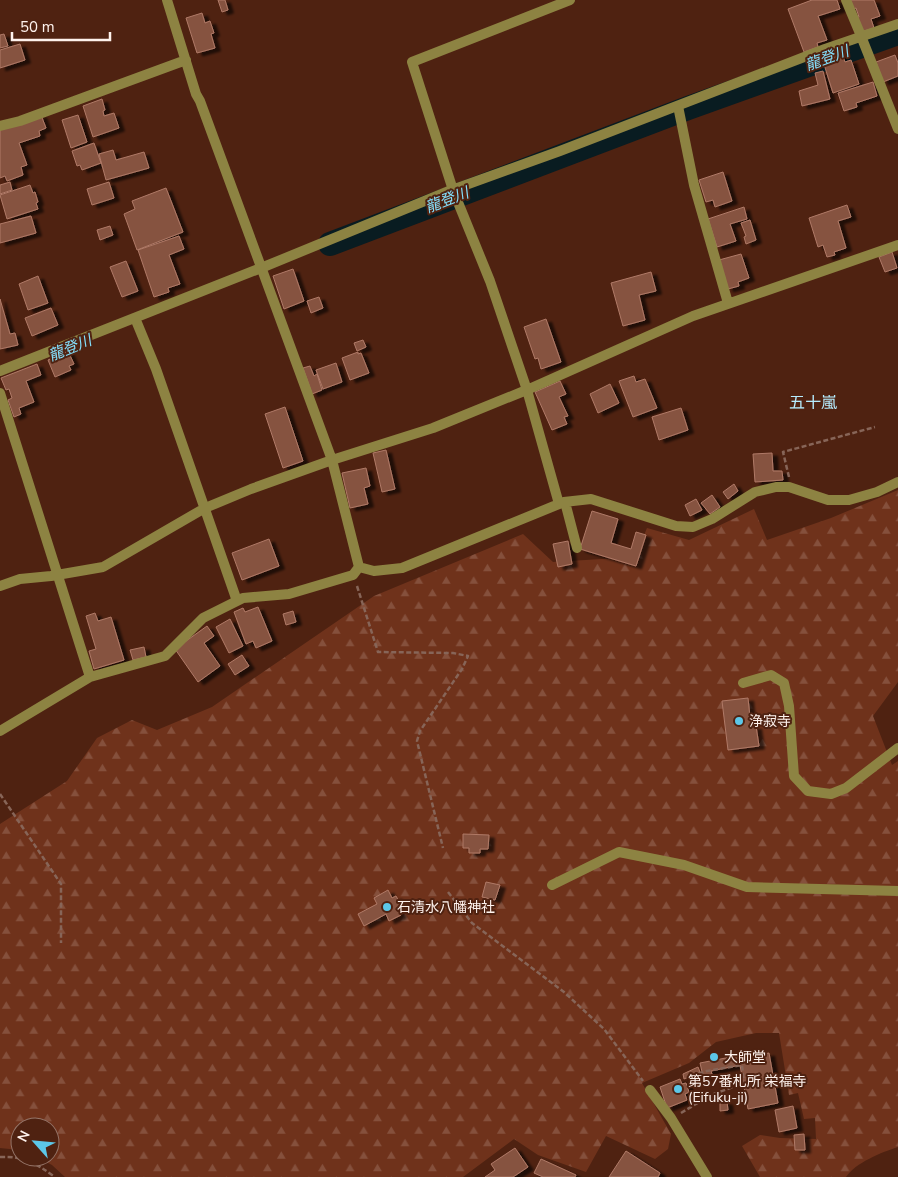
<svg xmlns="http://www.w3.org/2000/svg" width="898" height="1177" font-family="'Nunito Sans','Noto Sans JP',sans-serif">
<defs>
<pattern id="forest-firs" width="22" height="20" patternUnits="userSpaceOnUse" patternTransform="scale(1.25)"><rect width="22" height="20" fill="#6f321b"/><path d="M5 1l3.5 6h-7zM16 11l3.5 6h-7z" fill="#85503c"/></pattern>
<filter id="shadow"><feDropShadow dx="5.5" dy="3" stdDeviation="1" flood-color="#0009"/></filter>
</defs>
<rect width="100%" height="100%" fill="#4f2211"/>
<path fill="url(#forest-firs)" d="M 898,490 L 898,682 L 873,716 L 892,765 L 898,761 L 898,1147 C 882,1152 855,1163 846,1177 L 760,1177 L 742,1146 L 760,1135 L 780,1138 L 816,1139 L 815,1118 L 804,1119 L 798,1093 L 789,1095 L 779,1033 L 756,1033 L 716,1042 L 689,1063 L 642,1083 L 671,1134 L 668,1149 L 655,1159 L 606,1136 L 586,1172 L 538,1155 L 514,1139 L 463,1177 L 65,1177 L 52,1165 L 37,1157 L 50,1157 L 50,1127 L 20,1127 L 20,1150 L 0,1148 L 0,824 L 67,781 L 97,738 L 132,720 L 157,730 L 212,707 L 374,596 L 523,534 L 553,562 L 635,557 L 647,528 L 689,540 L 754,509 L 767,540 L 831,518 Z"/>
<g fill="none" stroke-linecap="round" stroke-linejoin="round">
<path stroke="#091c21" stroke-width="24" d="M 330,244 L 688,108 L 898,33"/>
</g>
<path fill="#865341" stroke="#b07a67" filter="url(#shadow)" d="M 218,0 L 225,0 L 228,10 L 222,12 Z
M 812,0 L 837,0 L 840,9 L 818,16 L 827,40 L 817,43 L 818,47 L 804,52 L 788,9 Z
M 848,0 L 874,0 L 880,16 L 871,19 L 874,28 L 861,32 L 856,17 L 859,17 L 856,8 L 851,10 Z
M 202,13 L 205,23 L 210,21 L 214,33 L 211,34 L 215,48 L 197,53 L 186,18 Z
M 4,34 L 8,46 L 0,48 L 0,35 Z
M 20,44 L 25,60 L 0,68 L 0,50 Z
M 841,51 L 845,62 L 851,60 L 859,84 L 833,93 L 822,58 Z
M 895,55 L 898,63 L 898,76 L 883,82 L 876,62 Z
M 823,71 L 830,99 L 802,106 L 799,91 L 818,85 L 815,73 Z
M 873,82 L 877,96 L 856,103 L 857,107 L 844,111 L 838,93 Z
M 102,99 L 105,110 L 103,111 L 104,116 L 114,113 L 119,128 L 93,137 L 83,106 Z
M 41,115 L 46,128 L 39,131 L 40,136 L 19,143 L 27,165 L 21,167 L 23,175 L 7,181 L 5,176 L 0,178 L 0,130 Z
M 78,115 L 87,142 L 71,148 L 62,120 Z
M 94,143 L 101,163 L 82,170 L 80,165 L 77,166 L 72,151 Z
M 113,150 L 116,160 L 144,152 L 149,168 L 106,180 L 99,154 Z
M 723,172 L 732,201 L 715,207 L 713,200 L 706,202 L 699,180 Z
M 10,182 L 12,190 L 0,194 L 0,185 Z
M 109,182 L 114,198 L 92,205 L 87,189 Z
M 30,185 L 33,193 L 35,192 L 38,202 L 36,203 L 38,209 L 7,219 L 0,195 Z
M 166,188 L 183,232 L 137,250 L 124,214 L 135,209 L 132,201 Z
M 847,205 L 851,217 L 838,221 L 846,248 L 834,252 L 835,255 L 827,257 L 823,245 L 818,247 L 809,218 Z
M 744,207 L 747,219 L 730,224 L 736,241 L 717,247 L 708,219 Z
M 31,216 L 36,233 L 0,243 L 0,224 Z
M 750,220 L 756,240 L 746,244 L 744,237 L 746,236 L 741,223 Z
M 110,226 L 113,235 L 100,240 L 97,230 Z
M 179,236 L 184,249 L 169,255 L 180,284 L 168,288 L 169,292 L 154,297 L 138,250 Z
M 892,252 L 897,268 L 885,272 L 879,257 Z
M 741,254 L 749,278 L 738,282 L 739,286 L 728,289 L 719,260 Z
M 126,261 L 138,291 L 122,297 L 110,267 Z
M 293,269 L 304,301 L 284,309 L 273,276 Z
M 651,272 L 656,291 L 639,295 L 645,320 L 623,326 L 611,283 Z
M 38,276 L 48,303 L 28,310 L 19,284 Z
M 319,297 L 323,308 L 311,313 L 307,301 Z
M 0,299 L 10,334 L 15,333 L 18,345 L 0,349 Z
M 51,308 L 58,325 L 32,336 L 25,318 Z
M 546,319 L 561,362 L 541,369 L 538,358 L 535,359 L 524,327 Z
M 363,340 L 366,347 L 357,351 L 354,343 Z
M 68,351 L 74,364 L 69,366 L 71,370 L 55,377 L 48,360 Z
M 358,352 L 358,354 L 361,353 L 369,373 L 350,380 L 342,358 Z
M 336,363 L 342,382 L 323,389 L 316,370 Z
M 37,364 L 41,375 L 26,381 L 34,402 L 19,408 L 21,414 L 14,417 L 8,400 L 12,398 L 9,389 L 6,390 L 1,378 Z
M 310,366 L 314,376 L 317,374 L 322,390 L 312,394 L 303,368 Z
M 634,376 L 636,382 L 645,379 L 657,408 L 633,417 L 619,381 Z
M 560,381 L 566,394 L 559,397 L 568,416 L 564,417 L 567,424 L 552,430 L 535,392 Z
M 610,384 L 619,403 L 598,413 L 590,394 Z
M 285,407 L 303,461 L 283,468 L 265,414 Z
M 681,408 L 688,430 L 659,440 L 652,417 Z
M 386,450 L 395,489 L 382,492 L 373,453 Z
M 772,453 L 773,471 L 782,471 L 783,480 L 755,482 L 753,454 Z
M 366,468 L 370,486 L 364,488 L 368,504 L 350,508 L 342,473 Z
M 734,484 L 738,491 L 728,499 L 723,492 Z
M 712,495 L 720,507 L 710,514 L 701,503 Z
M 696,499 L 702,510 L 690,516 L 685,505 Z
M 592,511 L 618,519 L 611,543 L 631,549 L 636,532 L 646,535 L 636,566 L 580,549 Z
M 269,539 L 279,566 L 242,580 L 232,553 Z
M 568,541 L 572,564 L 558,567 L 553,544 Z
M 258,607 L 272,641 L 256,648 L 253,641 L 246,644 L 234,612 L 243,608 L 245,612 Z
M 293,611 L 296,622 L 286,625 L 283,614 Z
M 95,613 L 98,621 L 111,617 L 124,660 L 94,669 L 89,651 L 96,649 L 86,616 Z
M 230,619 L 243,646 L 229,653 L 216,627 Z
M 207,626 L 214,636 L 204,643 L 220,666 L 198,682 L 175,649 Z
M 144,647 L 146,657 L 133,660 L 130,650 Z
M 242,655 L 249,666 L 235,675 L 228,664 Z
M 748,698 L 751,727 L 756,726 L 759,746 L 728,750 L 722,701 Z
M 463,834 L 489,835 L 488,849 L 480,849 L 480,853 L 469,853 L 469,848 L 463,848 Z
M 486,882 L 500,885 L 495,900 L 482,897 Z
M 388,890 L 392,898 L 396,896 L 402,907 L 398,909 L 401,915 L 389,921 L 386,914 L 364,926 L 358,914 L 377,904 L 374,898 Z
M 769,1053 L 778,1103 L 748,1109 L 740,1065 L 711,1071 L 712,1074 L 703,1076 L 700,1063 L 746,1054 L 747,1057 Z
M 698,1067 L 700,1072 L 684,1079 L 683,1074 Z
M 680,1079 L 682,1084 L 686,1083 L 689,1092 L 685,1094 L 687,1100 L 667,1108 L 660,1087 Z
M 720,1102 L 727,1102 L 728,1110 L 720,1111 Z
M 793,1106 L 797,1128 L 779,1132 L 775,1110 Z
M 804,1134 L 805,1150 L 795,1150 L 794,1135 Z
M 515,1148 L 528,1167 L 513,1177 L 485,1177 L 495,1170 L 491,1164 Z
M 626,1151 L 660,1173 L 658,1177 L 609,1177 Z
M 541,1159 L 576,1175 L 575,1177 L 543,1177 L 534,1173 Z"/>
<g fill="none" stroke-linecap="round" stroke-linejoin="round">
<path stroke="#876558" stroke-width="2.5" stroke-dasharray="5 2.5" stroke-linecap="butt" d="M 789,477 L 783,452 L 875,427
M 357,586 L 378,652 L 453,653 L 468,656 L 462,669 L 420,731 L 417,741 L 443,848
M 0,794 L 61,884 L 61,943
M 448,892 L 472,923 L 564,992 L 604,1029 L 643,1081
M 681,1113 L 711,1095 L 744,1083 L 742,1065 L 707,1071 L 698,1074
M 0,1157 C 25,1156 35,1163 55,1177"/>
<path stroke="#8d8342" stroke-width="10" d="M 846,0 L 859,31 L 898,129
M 678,106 L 694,185 L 728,303
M 0,126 L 20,121 L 186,60
M 135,318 L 156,369 L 237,601
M 0,371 L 261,268 L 449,191 L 560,151 L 825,49 L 898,24
M 0,393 L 90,677
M 565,502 L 577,548
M 559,504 L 527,390 L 490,281 L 453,190 L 412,62 L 570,0
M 359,567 L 374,571 L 402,568 L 564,502 L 591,499 L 676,526 L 693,527 L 712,519 L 755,492 L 776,487 L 789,487 L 828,500 L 849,500 L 877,492 L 898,482
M 0,586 L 20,579 L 51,576 L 103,567 L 205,508 L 251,489 L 332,460 L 433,428 L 529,389 L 693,316 L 898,245
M 743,683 L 771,675 L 784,683 L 789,706 L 794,776 L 808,791 L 831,794 L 846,788 L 898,748
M 0,731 L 90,677 L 165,656 L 203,618 L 243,598 L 289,594 L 353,575 L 359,567 L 332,460 L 200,101 L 196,94 L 167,0
M 552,885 L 619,852 L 684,865 L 747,887 L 898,891
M 650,1090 L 671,1118 L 707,1177"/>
</g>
<g fill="#5cc7e8" stroke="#4f2211" stroke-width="2">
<circle cx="739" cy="721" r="5"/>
<circle cx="387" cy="907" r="5"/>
<circle cx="714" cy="1057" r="5"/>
<circle cx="678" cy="1089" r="5"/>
</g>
<g text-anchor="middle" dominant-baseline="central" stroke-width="4" stroke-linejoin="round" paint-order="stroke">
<g font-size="14" fill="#fef2ed" stroke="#4f2211" text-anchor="start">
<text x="749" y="721">浄寂寺</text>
<text x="397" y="907">石清水八幡神社</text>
<text x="724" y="1057">大師堂</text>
<text x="688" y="1081">第57番札所 栄福寺<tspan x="688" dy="16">(Eifuku-ji)</tspan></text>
</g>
<g font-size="15" font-style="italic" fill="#84e1fe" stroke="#4f2211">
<text transform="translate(827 58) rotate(-20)">龍登川</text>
<text transform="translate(447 200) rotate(-21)">龍登川</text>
<text transform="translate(70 348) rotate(-22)">龍登川</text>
</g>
<g font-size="16" fill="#b6ecfe" stroke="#4f2211">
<text x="813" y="403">五十嵐</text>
</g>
</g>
<g transform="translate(35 1142) rotate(297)"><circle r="24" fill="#4f2211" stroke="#957569"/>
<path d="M0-4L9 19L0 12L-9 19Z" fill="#5cc7e8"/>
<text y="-8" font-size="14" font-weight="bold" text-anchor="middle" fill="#fef2ed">N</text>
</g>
<path d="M12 32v8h98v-8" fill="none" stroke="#fef2ed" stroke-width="2.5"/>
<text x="20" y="32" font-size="15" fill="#fef2ed" stroke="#4f2211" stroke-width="4" paint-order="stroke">50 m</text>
</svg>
